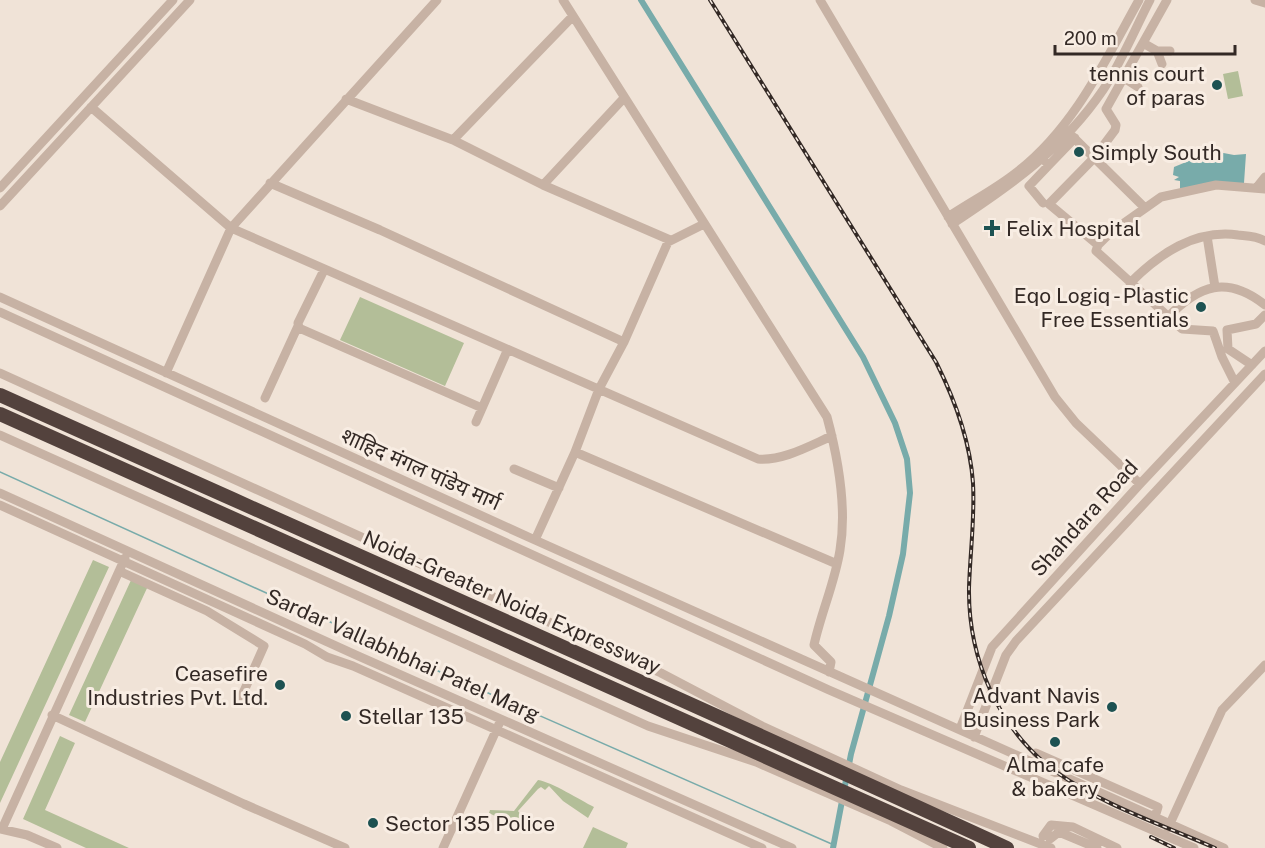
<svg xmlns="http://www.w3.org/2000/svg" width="1265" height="848" font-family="'Public Sans','Noto Sans Devanagari',sans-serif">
<rect width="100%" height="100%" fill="#f0e3d7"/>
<path fill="#b3be98" d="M 1238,71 L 1243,96 L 1228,99 L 1223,74 Z
M 360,297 L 464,343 L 445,386 L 340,340 Z
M 93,560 L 109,567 L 0,803 L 0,762 Z
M 132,578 L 148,586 L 85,722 L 69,715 Z
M 60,736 L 75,743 L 45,810 L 129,848 L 86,848 L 23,819 Z
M 538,780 C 552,782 580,800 594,807 L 588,818 L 563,801 L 549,786 L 545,790 L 541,787 L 538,789 L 518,811 L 527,823 L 525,825 L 509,817 L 507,822 L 489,813 L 490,810 L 514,811 Z
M 593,827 L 628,843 L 626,848 L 583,848 Z"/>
<path fill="#78abaa" d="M 1213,151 L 1234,155 L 1246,154 L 1244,183 L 1180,189 L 1180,181 L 1174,180 L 1179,177 L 1173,175 L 1174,167 Z"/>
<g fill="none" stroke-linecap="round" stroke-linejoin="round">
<path stroke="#78abaa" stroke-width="1.5" d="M 0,472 L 438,671 L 834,845"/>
<path stroke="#78abaa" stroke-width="6" d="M 641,0 L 863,357 L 895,423 L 907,459 L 910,493 L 903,554 L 889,616 L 851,754 L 833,848"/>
<path stroke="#c7b2a4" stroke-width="9" d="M 563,0 L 827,417 C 838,458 847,508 840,550 C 835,582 821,613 814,645 L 831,662 L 829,672
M 820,0 L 1055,397 L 1076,423 L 1140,484
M 1255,0 L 1265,3
M 1143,43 L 1157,51 L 1162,64
M 1157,51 L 1170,51
M 1124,78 L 1138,87
M 346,99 L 453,140 L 543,185 L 670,240
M 91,107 L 231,228 L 758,459 C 783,461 809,446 832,436
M 1066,130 L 1145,208
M 453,140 L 573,16
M 1045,161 L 1049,165 L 1075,138
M 270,183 L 380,230 L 624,342
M 543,185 L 624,98
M 1257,187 L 1265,177
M 0,188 L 173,0
M 1043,203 L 1029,186 L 1049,165
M 0,206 L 190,0
M 948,217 C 970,202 996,189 1017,172 C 1074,128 1105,61 1139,0
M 952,224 C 1011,185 1062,150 1103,90 C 1121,63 1135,29 1150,0
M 1207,236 L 1215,287
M 1098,245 L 1049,204 L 1094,158 L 1115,130 L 1116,125 L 1106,109 L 1167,0
M 324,270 L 298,323 L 299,328 L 482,408
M 1130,283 C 1159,254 1195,229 1238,235 C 1247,236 1257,236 1265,241
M 0,297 L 535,540 L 1224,848
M 0,312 L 829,690 L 1194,848
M 1168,317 C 1199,285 1227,275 1265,305
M 1252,365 L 1228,349 L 1227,330 L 1256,324 L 1265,315
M 0,373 L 661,673 L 762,726 L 901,790 L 1051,848
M 166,373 L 231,228 L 437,0
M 1235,383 L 1222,357 L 1213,331 L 1182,329 L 1096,251 L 1098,245 L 1110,233 L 1161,197 L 1216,185 L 1265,189
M 265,398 L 298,326
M 476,422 L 507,351
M 0,435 L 648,726 L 756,762 L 891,821 L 943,848
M 575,452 L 837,564
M 514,469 L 559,488
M 0,493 L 356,655 L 792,848
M 0,505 L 305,644 L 327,657 L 353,666 L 762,848
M 535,540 L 575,452 L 599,389 L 624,342 L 668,242 L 704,224
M 119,571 L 207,611 L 264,646 L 240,700
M 52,715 L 244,804 L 345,848
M 960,729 L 992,647 L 1140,484 L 1265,351
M 974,737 L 1006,655 L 1016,641 L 1265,374
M 1036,753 L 1158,807 L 1155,817
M 1168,828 L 1222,710 L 1265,665
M 0,829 L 27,835 L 57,848
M 2,829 L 125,558
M 1043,836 L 1051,825 L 1073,827 L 1117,848
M 1050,839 L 1059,832 L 1097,848
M 443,848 L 499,724"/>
<path stroke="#53423d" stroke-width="14" d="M 0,395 C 336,546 673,694 1007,848
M 0,414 L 969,848"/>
<defs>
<path id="rail" d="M 710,0 L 936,362 C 955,400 970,440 973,483 C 975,518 970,553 969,588 C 968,658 998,729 1055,771 C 1102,805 1163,825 1215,848
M 1151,837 L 1174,848"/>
</defs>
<use href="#rail" stroke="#332925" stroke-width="4"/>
<use href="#rail" stroke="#f8ede3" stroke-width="1.5" stroke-dasharray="4.5" stroke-linecap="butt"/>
</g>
<g fill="#1d5252" stroke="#f8ede3" stroke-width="2">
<circle cx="1217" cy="85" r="6"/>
<circle cx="1079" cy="152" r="6"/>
<path d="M989 219h6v6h6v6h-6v6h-6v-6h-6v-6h6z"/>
<circle cx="1201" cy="307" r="6"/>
<circle cx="280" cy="685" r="6"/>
<circle cx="1112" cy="707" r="6"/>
<circle cx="346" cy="716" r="6"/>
<circle cx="1055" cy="742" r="6"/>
<circle cx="373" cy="823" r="6"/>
</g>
<g text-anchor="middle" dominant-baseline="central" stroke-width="6" stroke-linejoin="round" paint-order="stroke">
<g font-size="21" fill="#332925" stroke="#f8ede3" text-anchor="end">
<text x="1205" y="73">tennis court<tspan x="1205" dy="24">of paras</tspan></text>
<text x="1091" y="152" text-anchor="start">Simply South</text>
<text x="1006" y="228" text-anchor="start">Felix Hospital</text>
<text x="1189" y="295">Eqo Logiq - Plastic<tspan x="1189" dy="24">Free Essentials</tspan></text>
<text x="268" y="673">Ceasefire<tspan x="268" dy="24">Industries Pvt. Ltd.</tspan></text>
<text x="1100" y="695">Advant Navis<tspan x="1100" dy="24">Business Park</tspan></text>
<text x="358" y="716" text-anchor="start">Stellar 135</text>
<text x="1055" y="764" text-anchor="middle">Alma cafe<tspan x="1055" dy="24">&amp; bakery</tspan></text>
<text x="385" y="823" text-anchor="start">Sector 135 Police</text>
</g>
<g font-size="21" fill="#332925" stroke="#f8ede3">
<text transform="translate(421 469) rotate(24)">शाहिद मंगल पांडेय मार्ग</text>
<text transform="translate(1084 518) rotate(-48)">Shahdara Road</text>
<text transform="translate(512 602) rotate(24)">Noida-Greater Noida Expressway</text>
<text transform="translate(403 655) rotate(24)">Sardar Vallabhbhai Patel Marg</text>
</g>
</g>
<path d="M1055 45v9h180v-9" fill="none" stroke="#332925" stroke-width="3"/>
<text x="1064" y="45" font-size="18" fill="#332925" stroke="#f8ede3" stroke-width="4.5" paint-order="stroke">200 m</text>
</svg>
